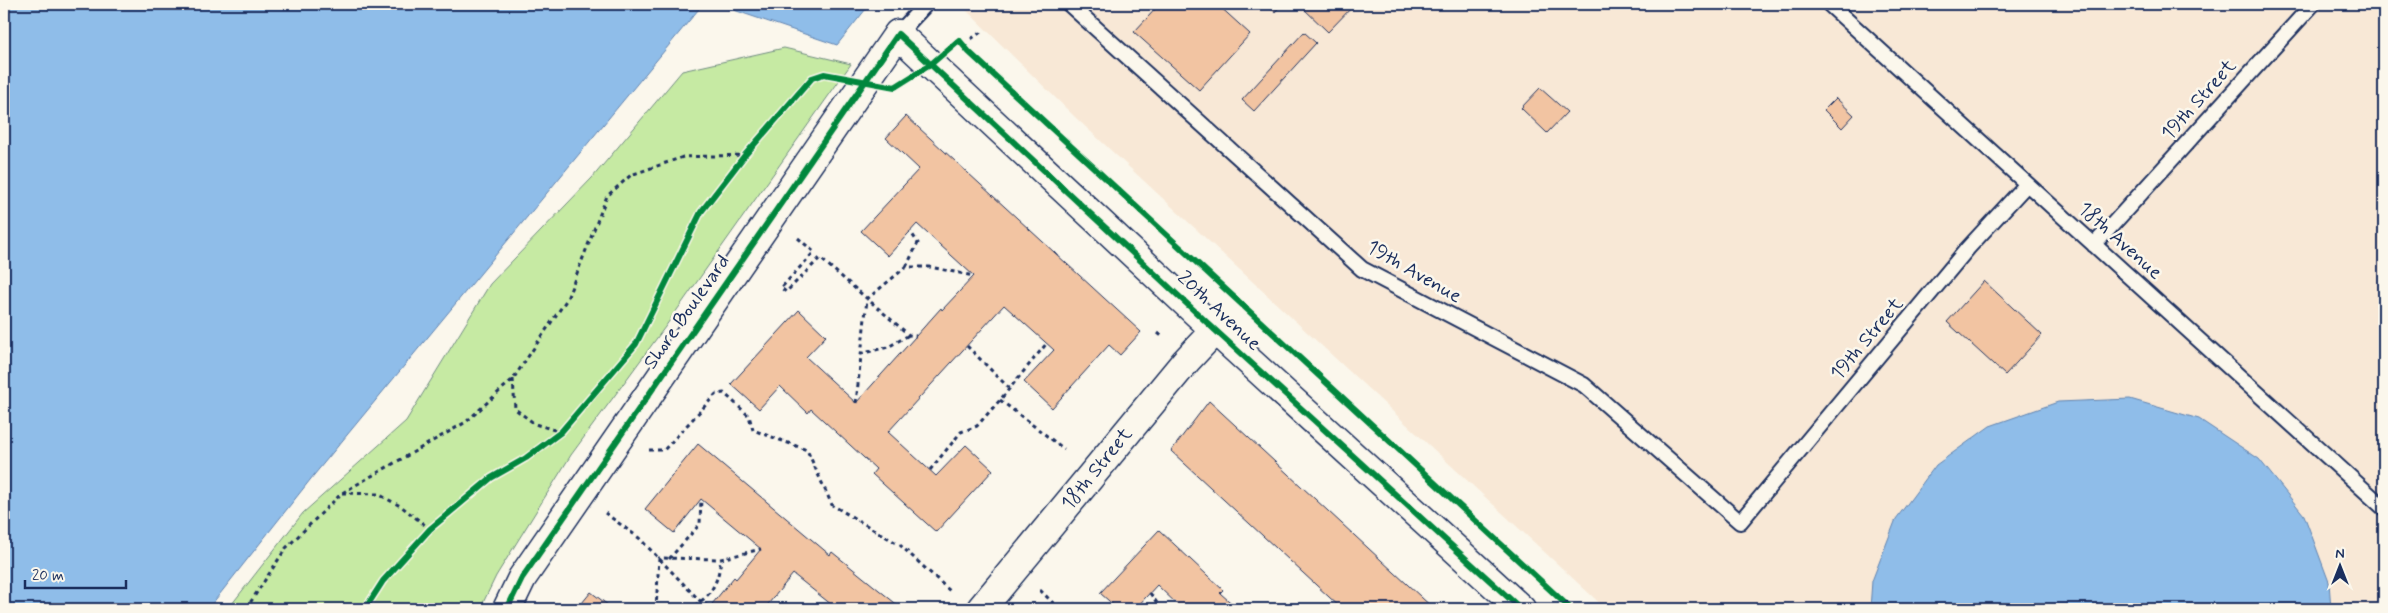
<svg xmlns="http://www.w3.org/2000/svg" width="2388" height="613" font-family="Mynerve,sans-serif">
<rect width="100%" height="100%" fill="#fbf7ec"/>
<filter id="ink" filterUnits="userSpaceOnUse"><feTurbulence type="fractalNoise" baseFrequency=".02" numOctaves="2"/><feDisplacementMap in="SourceGraphic" scale="10" xChannelSelector="R" yChannelSelector="G"/><feConvolveMatrix kernelMatrix="1 2 1 2 8 2 1 2 1" color-interpolation-filters="sRGB"/></filter>
<g filter="url(#ink)">
<path fill="#f8e8d6" d="M 960,4 L 2384,4 L 2384,609 L 1606,609 L 1076,118 Z"/>
<path fill="#c6eaa3" stroke="#708c80" d="M 784,48 L 851,64 L 665,327 L 571,455 L 496,576 L 480,609 L 228,609 L 303,513 L 406,421 L 490,284 L 592,178 L 682,71 Z"/>
<path fill="#8fbde9" stroke="#6184b1" d="M 4,4 L 703,4 L 314,475 L 208,609 L 4,609 Z
M 716,4 L 870,4 L 837,45 Z
M 2130,399 L 2199,419 L 2259,459 L 2304,515 L 2329,582 L 2331,609 L 1870,609 L 1872,581 L 1896,519 L 1936,465 L 1990,426 L 2058,402 Z"/>
<path fill="#f2c4a2" stroke="#1b2f5e" d="M 1160,4 L 1217,4 L 1250,34 L 1199,90 L 1134,32 Z
M 1265,4 L 1282,4 L 1275,12 Z
M 1305,4 L 1355,4 L 1328,32 L 1302,7 Z
M 1304,32 L 1316,43 L 1254,111 L 1242,100 Z
M 1540,88 L 1567,112 L 1547,133 L 1521,108 Z
M 1836,98 L 1854,115 L 1842,128 L 1824,110 Z
M 906,116 L 1141,332 L 1120,355 L 1109,345 L 1052,408 L 1024,382 L 1054,350 L 1004,305 L 888,432 L 936,476 L 966,445 L 993,470 L 936,532 L 872,474 L 876,469 L 811,409 L 808,413 L 780,386 L 759,409 L 731,384 L 799,310 L 826,336 L 806,357 L 856,403 L 941,308 L 942,310 L 974,276 L 917,224 L 888,256 L 861,231 L 919,169 L 886,138 Z
M 1984,281 L 2042,335 L 2005,375 L 1947,322 Z
M 1209,401 L 1434,609 L 1342,609 L 1171,451 Z
M 698,444 L 830,555 L 832,552 L 900,607 L 898,609 L 837,609 L 793,574 L 764,609 L 708,609 L 734,577 L 736,579 L 761,549 L 701,499 L 674,533 L 645,509 Z
M 1159,530 L 1223,590 L 1220,593 L 1238,609 L 1182,609 L 1157,585 L 1135,609 L 1118,609 L 1100,593 Z
M 591,592 L 613,609 L 577,609 Z"/>
<g fill="none" stroke-linecap="round" stroke-linejoin="round">
<defs>
<path id="lane" d="M 1069,4 L 1362,269 L 1584,385 L 1740,522 L 1968,248 L 2027,184
M 1829,4 L 2384,508
M 898,34 L 926,4
M 2094,245 L 2313,4"/>
<path id="street" d="M 507,609 L 522,578 L 898,34
M 981,609 L 1186,361 L 1215,330"/>
<path id="secondary" d="M 898,34 L 1215,330 L 1521,609"/>
</defs>
<use href="#lane" stroke="#1b2f5e" stroke-width="18"/>
<use href="#street" stroke="#1b2f5e" stroke-width="31"/>
<use href="#secondary" stroke="#1b2f5e" stroke-width="31"/>
<path stroke="#1b2f5e" stroke-width="3" stroke-dasharray="4 4" stroke-linecap="butt" d="M 971,39 L 981,32
M 798,238 L 814,252 L 781,288 L 786,292 L 820,258 L 909,335 L 916,336
M 906,267 L 918,243 L 910,231
M 1158,333 L 1164,338
M 967,346 L 1010,389
M 860,354 L 888,347 L 909,335
M 513,379 L 515,409 L 535,424 L 561,432
M 1000,400 L 1064,449
M 856,403 L 867,299 L 906,267 L 930,267 L 974,276
M 649,450 L 664,450 L 716,394 L 724,393 L 749,416 L 753,430 L 807,450 L 832,505 L 900,545 L 951,592
M 930,470 L 961,432 L 977,426 L 1000,400 L 1047,343
M 342,493 L 378,494 L 402,507 L 430,529
M 605,513 L 639,538 L 702,603 L 710,607
M 669,559 L 700,524 L 701,499
M 1040,590 L 1059,609
M 1150,593 L 1157,603 L 1151,609
M 246,609 L 286,548 L 342,493 L 466,422 L 513,379 L 567,299 L 607,196 L 631,175 L 683,157 L 745,155
M 656,609 L 659,558 L 721,559 L 761,549
M 687,609 C 711,599 718,583 721,559"/>
<use href="#lane" stroke="#fbf7ec" stroke-width="14"/>
<use href="#street" stroke="#fbf7ec" stroke-width="28"/>
<use href="#secondary" stroke="#fbf7ec" stroke-width="28"/>
<defs>
<path id="cycleway" d="M 365,609 L 383,581 L 430,529 L 491,478 L 526,458 L 561,432 L 636,344 L 701,212 L 745,155 L 812,78 L 824,74 L 895,87 L 930,65 L 959,40 L 969,52 L 1571,609
M 507,609 L 522,578 L 898,34 L 1215,330 L 1521,609"/>
</defs>
<use href="#cycleway" stroke="#fbf7ec" stroke-width="9"/>
<use href="#cycleway" stroke="#00873e" stroke-width="6"/>
</g>
</g>
<g text-anchor="middle" dominant-baseline="central" stroke-width="5" stroke-linejoin="round" paint-order="stroke">
<g font-size="20" fill="#1b2f5e" stroke="#fbf7ec">
<text transform="translate(2199 100) rotate(-48)">19th Street</text>
<text transform="translate(2120 241) rotate(42)">18th Avenue</text>
<text transform="translate(1414 272) rotate(30)">19th Avenue</text>
<text transform="translate(1219 311) rotate(43)">20th Avenue</text>
<text transform="translate(687 312) rotate(-55)">Shore Boulevard</text>
<text transform="translate(1867 339) rotate(-50)">19th Street</text>
<text transform="translate(1097 469) rotate(-51)">18th Street</text>
</g>
</g>
<rect width="2388" height="613" fill="none" stroke="#fbf7ec" stroke-width="20"/>
<rect x="10" y="10" width="2368" height="593" fill="none" stroke="#1b2f5e" stroke-width="2" filter="url(#ink)"/>
<g transform="translate(2340 566)" stroke="#fbf7ec" stroke-width="4" paint-order="stroke">
<path d="M0-4L9 19L0 12L-9 19Z" fill="#1b2f5e"/>
<text y="-8" font-size="14" font-weight="bold" text-anchor="middle" fill="#1b2f5e">N</text>
</g>
<path d="M25 580v8h101v-8" fill="none" stroke="#1b2f5e" stroke-width="2.5"/>
<text x="32" y="580" font-size="15" fill="#1b2f5e" stroke="#fbf7ec" stroke-width="4" paint-order="stroke">20 m</text>
</svg>
